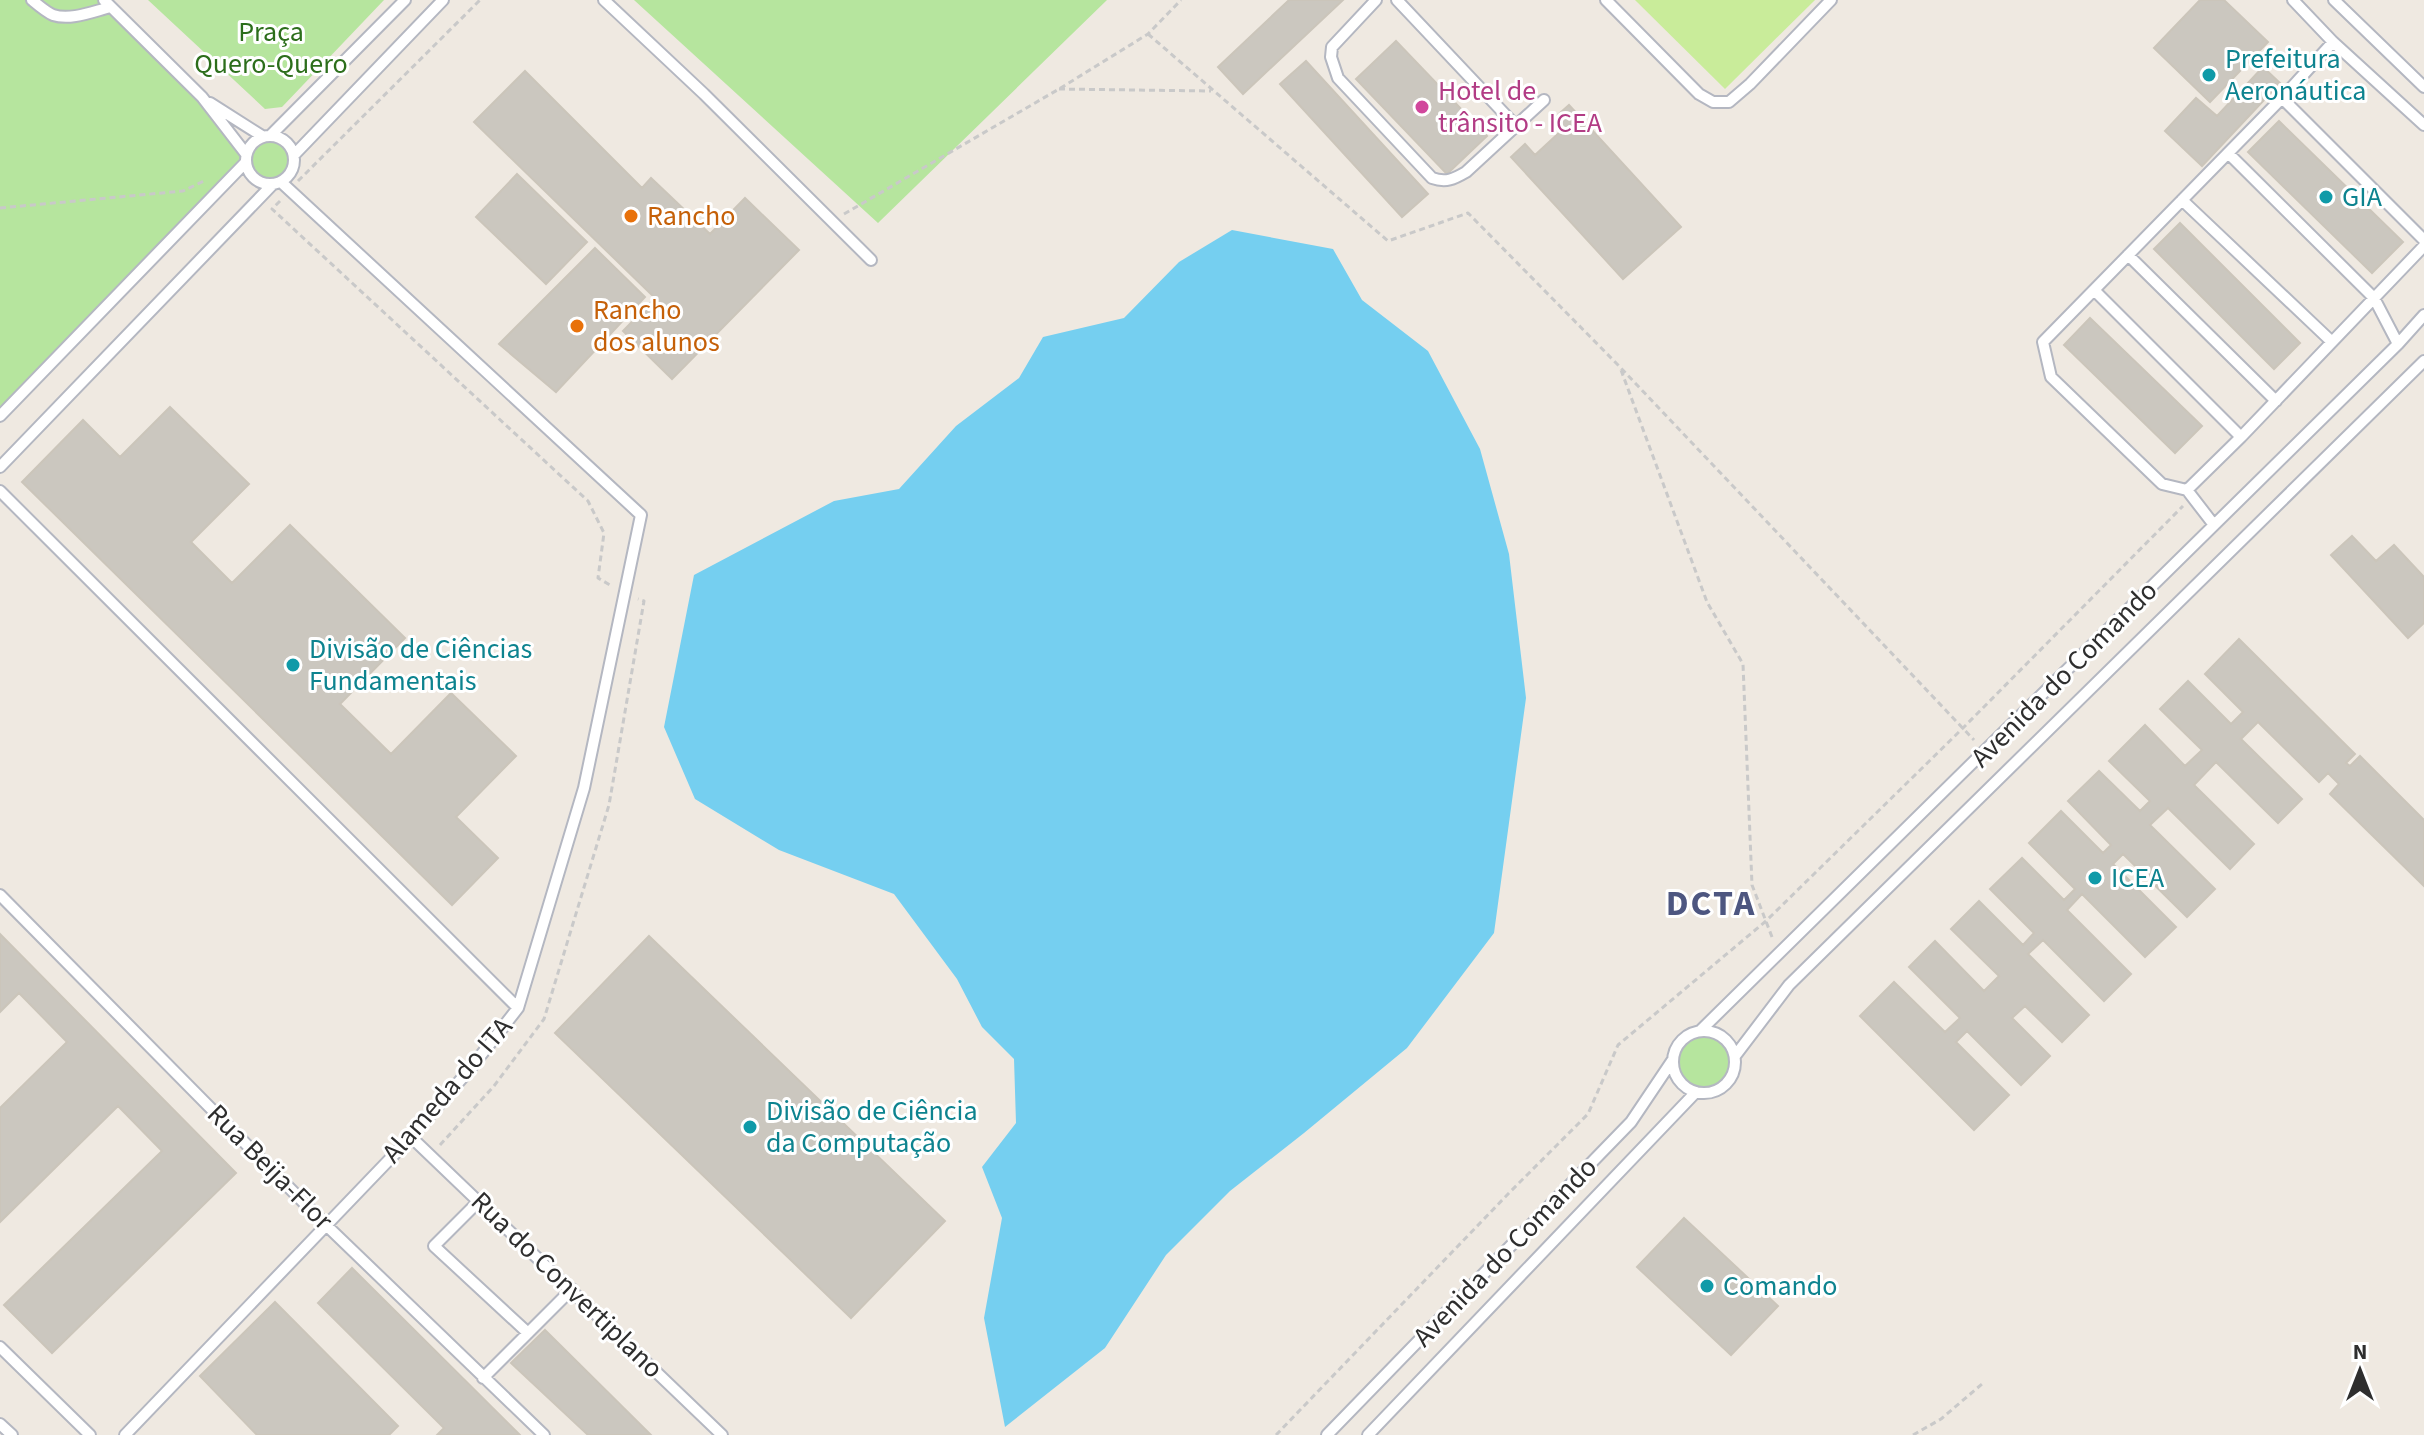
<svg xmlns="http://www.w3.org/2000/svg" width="2424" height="1435" font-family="'Source Sans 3',sans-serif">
<rect width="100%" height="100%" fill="#efe9e1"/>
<path fill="#b6e59e" d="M 0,0 L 107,0 L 202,97 L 246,162 L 0,416 Z
M 148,0 L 384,0 L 282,107 L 265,109 Z
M 634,0 L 1107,0 L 878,223 Z
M251 160a19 19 0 1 1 38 0a19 19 0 1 1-38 0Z
M1677 1062a27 27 0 1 1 54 0a27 27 0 1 1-54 0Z"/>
<path fill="#c9ec9a" d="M 1635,0 L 1815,0 L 1725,89 Z"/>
<path fill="#75cff0" d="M 1232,230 L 1333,249 L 1362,300 L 1428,351 L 1480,449 L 1509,554 L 1526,698 L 1494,933 L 1407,1048 L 1304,1133 L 1230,1191 L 1166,1255 L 1105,1348 L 1005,1427 L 984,1318 L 1002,1218 L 982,1167 L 1016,1123 L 1014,1059 L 982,1027 L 957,979 L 894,894 L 779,850 L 695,799 L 664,727 L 694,575 L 834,501 L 899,489 L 956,426 L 1019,378 L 1043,337 L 1124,318 L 1179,262 Z"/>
<path fill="#cbc7bf" stroke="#cbc5ba" stroke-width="2" d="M 1289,0 L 1343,0 L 1243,94 L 1218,67 Z
M 2200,0 L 2224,0 L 2268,42 L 2210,102 L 2154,48 Z
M 1396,41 L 1487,136 L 1447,174 L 1356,79 Z
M 1306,61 L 1428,194 L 1402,217 L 1280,84 Z
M 2263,67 L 2280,83 L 2202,166 L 2165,131 L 2196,98 L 2217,116 Z
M 525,71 L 642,188 L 651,178 L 710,234 L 745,198 L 799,250 L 672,379 L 623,331 L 655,298 L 474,122 Z
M 1569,105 L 1681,227 L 1623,279 L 1511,157 L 1525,144 L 1535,155 L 1562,130 L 1552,120 Z
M 2279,121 L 2403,242 L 2372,273 L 2248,152 Z
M 517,174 L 587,242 L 546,284 L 476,217 Z
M 2180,223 L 2300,343 L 2274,369 L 2154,249 Z
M 595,248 L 645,297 L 556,392 L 499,344 Z
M 2090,318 L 2202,426 L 2175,453 L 2064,345 Z
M 170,407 L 249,484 L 191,542 L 232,583 L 290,525 L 405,638 L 340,704 L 391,754 L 451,693 L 516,756 L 456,817 L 498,858 L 452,905 L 22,482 L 83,420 L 120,457 Z
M 2352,536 L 2376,561 L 2394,545 L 2424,577 L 2424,623 L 2408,638 L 2331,555 Z
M 2239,639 L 2355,754 L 2346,763 L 2350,766 L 2360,756 L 2424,820 L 2424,886 L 2330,794 L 2339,784 L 2328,773 L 2319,782 L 2258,722 L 2241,739 L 2302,799 L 2278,823 L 2216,762 L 2194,785 L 2254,844 L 2230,869 L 2168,808 L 2150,825 L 2215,889 L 2187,917 L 2123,854 L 2113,864 L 2176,927 L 2145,957 L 2082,894 L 2067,910 L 2131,974 L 2104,1001 L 2043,940 L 2028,954 L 2089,1015 L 2062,1042 L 2025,1006 L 2012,1018 L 2050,1056 L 2021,1085 L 1967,1031 L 1956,1042 L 2009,1095 L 1974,1130 L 1860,1016 L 1894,982 L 1945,1032 L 1960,1018 L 1909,967 L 1935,941 L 1984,991 L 1999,976 L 1951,929 L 1979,901 L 2023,945 L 2034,933 L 1990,889 L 2022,858 L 2064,900 L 2075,889 L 2029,843 L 2061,811 L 2103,853 L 2111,845 L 2068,801 L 2099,771 L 2140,811 L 2150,801 L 2109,761 L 2145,725 L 2185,766 L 2202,750 L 2160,709 L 2188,681 L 2231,724 L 2243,712 L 2205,674 Z
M 0,934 L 236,1173 L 52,1353 L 4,1305 L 162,1151 L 118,1106 L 0,1222 L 0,1108 L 67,1042 L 19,993 L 0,1012 Z
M 649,936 L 945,1221 L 851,1318 L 555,1033 Z
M 1684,1218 L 1778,1306 L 1731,1355 L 1637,1267 Z
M 352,1268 L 520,1435 L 437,1435 L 444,1428 L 318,1303 Z
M 275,1302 L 398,1426 L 389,1435 L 257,1435 L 200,1376 Z
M 545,1330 L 651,1435 L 588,1435 L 511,1363 Z"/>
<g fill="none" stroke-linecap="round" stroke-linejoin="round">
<defs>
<path id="lane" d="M 32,0 C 38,5 46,12 53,15 C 71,21 94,11 111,7
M 104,0 L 202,97 L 246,154
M 604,0 L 704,94 L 871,260
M 1376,0 L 1332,47 L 1331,57 L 1338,78 L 1432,178 C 1446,183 1454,179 1466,172 L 1544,100
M 1397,0 L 1515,125
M 1606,0 L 1699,94 L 1713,102 L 1729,102 L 1750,84 L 1831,0
M 2293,0 L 2333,42 L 2424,125
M 2334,0 L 2424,87
M 2282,98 L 2424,240
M 210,103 L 262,136
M 271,135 L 405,0
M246 160a24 24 0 1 1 48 0a24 24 0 1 1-48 0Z
M 2228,153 L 2374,298 L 2398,344
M 294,155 L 443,0
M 2182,200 L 2332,342
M 2128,255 L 2276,401
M 2094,290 L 2241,437
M 0,416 L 246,162
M 0,467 L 273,184
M 2187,490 L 2241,437 L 2424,246
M 0,491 L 518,1008
M 2214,525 L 2187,490 L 2162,484 L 2051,377 L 2043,342 L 2282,98 L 2333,42
M 0,895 L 326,1225 L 544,1435
M 1701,1030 L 2398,344 L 2424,315
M1673 1062a31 31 0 1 1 62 0a31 31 0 1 1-62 0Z
M 1735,1056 L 1789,985 L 2424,361
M 411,1137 L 722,1435
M 479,1201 L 434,1246 L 528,1333
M 0,1347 L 90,1435
M 483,1378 L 572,1289
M 0,1424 L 12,1435
M 125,1435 L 411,1137 L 470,1069 L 518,1008 L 584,788 L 641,515 L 281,182
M 1327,1435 L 1631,1122 L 1672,1061
M 1368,1435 L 1696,1092"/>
</defs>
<use href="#lane" stroke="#b4b7c1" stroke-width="14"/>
<path stroke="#c9c9c9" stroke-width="3" stroke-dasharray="6 4" stroke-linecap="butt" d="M 1148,34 L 1388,241 L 1468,213 L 1619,366 L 1974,740
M 1059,89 L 1211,91
M 298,181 L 480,0
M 280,201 L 272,209 L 588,501 L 604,533 L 598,578 L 610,585
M 0,208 L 183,191 L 206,180
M 844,214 L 1059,89 L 1148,34 L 1181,0
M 1621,370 L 1707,602 L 1743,664 L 1752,885 L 1772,937
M 440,1145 L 494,1086 L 544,1019 L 609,805 L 644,601 L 638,599
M 1276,1435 L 1509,1193 L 1588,1114 L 1618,1045 L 1766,921 L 1963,728 L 2183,506
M 1913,1435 L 1941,1419 L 1982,1384"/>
<use href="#lane" stroke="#fff" stroke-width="10"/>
</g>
<g fill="#0f9aa8" stroke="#fff" stroke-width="3">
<circle cx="2209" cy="75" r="8"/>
<circle cx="2326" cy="197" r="8"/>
<circle cx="293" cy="665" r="8"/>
<circle cx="2095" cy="878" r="8"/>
<circle cx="750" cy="1127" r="8"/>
<circle cx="1707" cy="1286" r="8"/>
</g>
<circle fill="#d1479c" stroke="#fff" stroke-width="3" cx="1422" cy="107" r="8"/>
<g fill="#e8710a" stroke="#fff" stroke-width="3">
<circle cx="631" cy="216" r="8"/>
<circle cx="577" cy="326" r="8"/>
</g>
<g text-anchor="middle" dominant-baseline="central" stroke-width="6" stroke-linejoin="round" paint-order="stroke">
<g font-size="28" fill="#2c6e1b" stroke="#fff">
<text x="271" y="32">Praça<tspan x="271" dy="32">Quero-Quero</tspan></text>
</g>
<g font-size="28" fill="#0d838f" stroke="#fff" text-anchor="start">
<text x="2225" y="59">Prefeitura<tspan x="2225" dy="32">Aeronáutica</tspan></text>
<text x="2342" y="197">GIA</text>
<text x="309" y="649">Divisão de Ciências<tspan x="309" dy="32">Fundamentais</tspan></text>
<text x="2111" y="878">ICEA</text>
<text x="766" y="1111">Divisão de Ciência<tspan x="766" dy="32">da Computação</tspan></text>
<text x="1723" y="1286">Comando</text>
</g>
<g font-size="28" fill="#b23c85" stroke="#fff" text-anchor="start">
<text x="1438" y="91">Hotel de<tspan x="1438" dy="32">trânsito - ICEA</tspan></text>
</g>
<g font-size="28" fill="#c56008" stroke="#fff" text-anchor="start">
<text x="647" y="216">Rancho</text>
<text x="593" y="310">Rancho<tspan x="593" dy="32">dos alunos</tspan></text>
</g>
<g font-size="28" fill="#2e2e2e" stroke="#fff">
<text transform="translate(2064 674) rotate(-45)">Avenida do Comando</text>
<text transform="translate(447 1090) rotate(-49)">Alameda do ITA</text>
<text transform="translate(270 1167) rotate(45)">Rua Beija-Flor</text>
<text transform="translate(1505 1252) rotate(-46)">Avenida do Comando</text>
<text transform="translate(567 1285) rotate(44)">Rua do Convertiplano</text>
</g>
<g font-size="36" font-weight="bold" letter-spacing="2" fill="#4d5680" stroke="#fff">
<text x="1711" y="903">DCTA</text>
</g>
</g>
<g transform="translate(2360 1371)" stroke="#ffffff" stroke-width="6" paint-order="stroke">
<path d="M0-6L14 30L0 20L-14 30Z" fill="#2e2e2e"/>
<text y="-12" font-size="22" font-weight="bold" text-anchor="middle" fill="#2e2e2e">N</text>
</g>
</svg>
